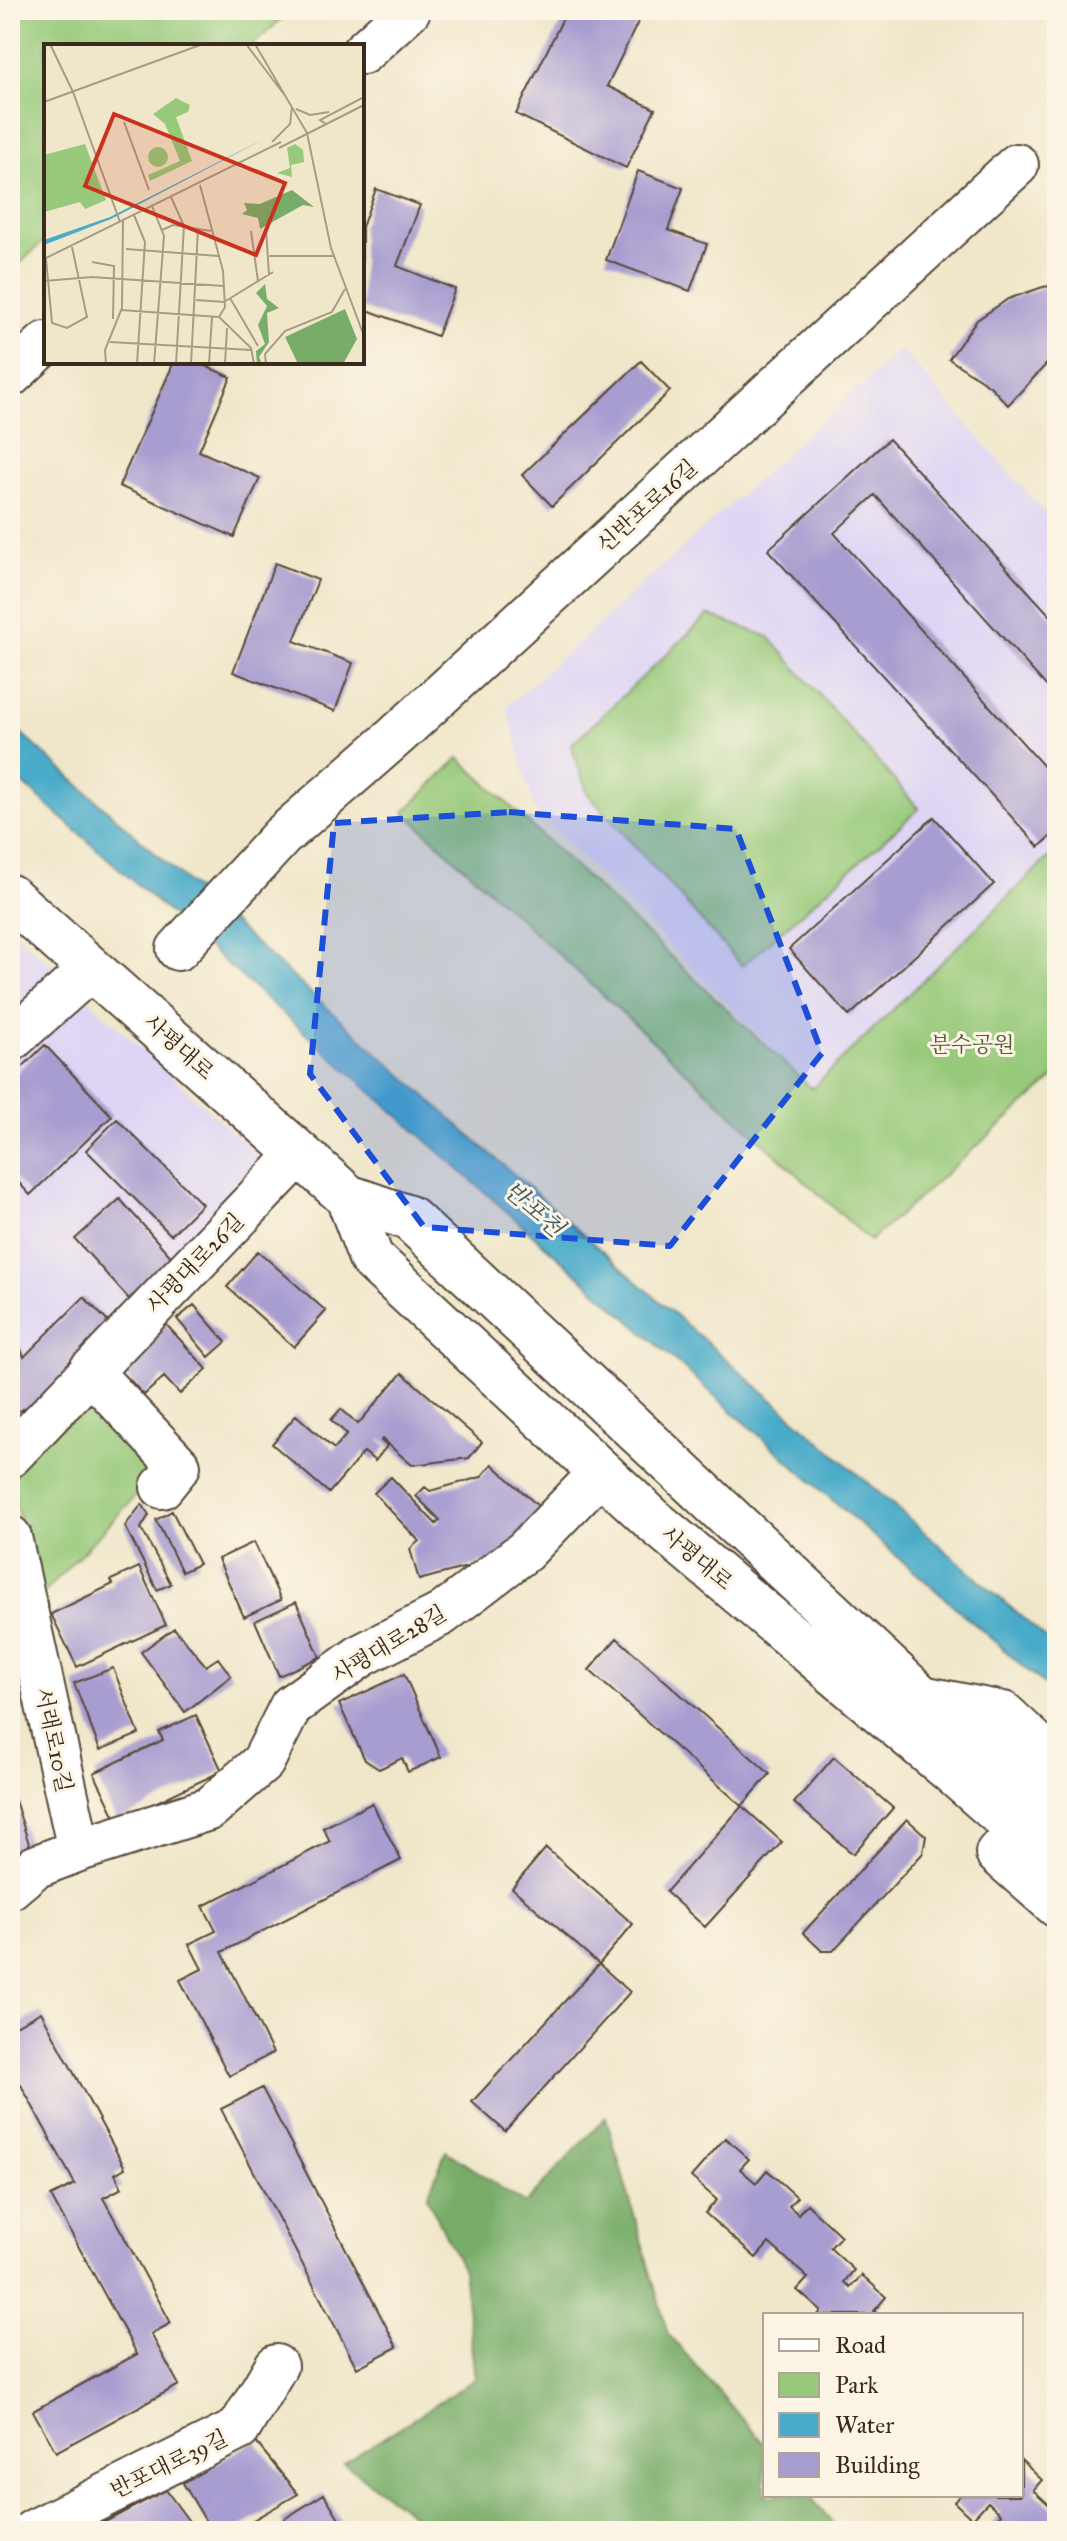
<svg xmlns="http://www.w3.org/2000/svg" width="1067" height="2541" font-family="'IM FELL Great Primer','Noto Serif KR',serif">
<rect width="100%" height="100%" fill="#fcf5e5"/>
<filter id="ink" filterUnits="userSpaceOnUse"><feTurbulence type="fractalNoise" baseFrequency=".0125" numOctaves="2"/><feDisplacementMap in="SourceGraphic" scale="16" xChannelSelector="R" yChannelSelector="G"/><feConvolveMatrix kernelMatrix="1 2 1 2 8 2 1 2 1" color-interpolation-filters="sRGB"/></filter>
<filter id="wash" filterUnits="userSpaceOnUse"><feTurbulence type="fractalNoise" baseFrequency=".006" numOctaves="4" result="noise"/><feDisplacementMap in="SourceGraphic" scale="32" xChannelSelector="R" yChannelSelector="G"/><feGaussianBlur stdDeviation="1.8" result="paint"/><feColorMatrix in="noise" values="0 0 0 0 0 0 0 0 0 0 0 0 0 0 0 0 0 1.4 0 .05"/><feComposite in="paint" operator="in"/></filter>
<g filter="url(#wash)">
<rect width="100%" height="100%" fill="#f0e7ca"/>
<path fill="#ded5f5" d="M 901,349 L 1057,527 L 1057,849 L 812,1089 L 534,809 L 507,707 Z
M 10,928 L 266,1163 L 10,1434 Z"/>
<path fill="#96c979" stroke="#687a4c" stroke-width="2" d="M 10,10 L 291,10 L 252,46 L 46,46 L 46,239 L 10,273 Z
M 708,615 L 769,637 L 919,809 L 742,966 L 588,794 L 571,745 Z
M 459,758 L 812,1089 L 1057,849 L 1057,1075 L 870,1241 L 404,812 Z
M 90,1389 L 163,1467 L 36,1601 L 10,1473 Z"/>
<path fill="#78ad69" stroke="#5a6c44" stroke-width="2" d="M 606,2117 L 668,2334 L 765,2445 L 765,2495 L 809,2495 L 840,2531 L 434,2531 L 344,2463 L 475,2379 L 463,2270 L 427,2197 L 446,2151 L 525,2204 Z"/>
<path fill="#49abc9" stroke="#426a74" stroke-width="2" d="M 10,723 L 469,1135 L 1057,1648 L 1057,1696 L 837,1504 L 10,772 Z"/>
<g id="blocks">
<path fill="#a89dd0" d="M 567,10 L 624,10 L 640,18 L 607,86 L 655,109 L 626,168 L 516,114 Z
M 638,171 L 683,188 L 668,230 L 707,244 L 690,291 L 606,260 Z
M 376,189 L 420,205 L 397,266 L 455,289 L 437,336 L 362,308 L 362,227 Z
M 1057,285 L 1057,353 L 1008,405 L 990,386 L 949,359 L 977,320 L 1008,299 L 1043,287 Z
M 641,361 L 670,391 L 552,506 L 522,475 Z
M 174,362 L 196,362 L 231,377 L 199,451 L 260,478 L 234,537 L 119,486 Z
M 889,439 L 1057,623 L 1057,698 L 875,495 L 834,533 L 1057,781 L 1057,831 L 1039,847 L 768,550 Z
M 275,563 L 318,580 L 294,641 L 353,663 L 335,711 L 233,672 Z
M 934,817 L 994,884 L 849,1016 L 789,949 Z
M 45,1045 L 112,1116 L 30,1195 L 10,1173 L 10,1079 Z
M 117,1119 L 202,1204 L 171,1235 L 86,1150 Z
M 120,1199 L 173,1259 L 129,1299 L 75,1239 Z
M 258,1251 L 326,1311 L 294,1347 L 227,1287 Z
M 84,1297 L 113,1327 L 32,1405 L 14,1413 L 10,1411 L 10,1321 L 24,1357 Z
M 194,1305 L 226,1342 L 209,1357 L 177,1319 Z
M 162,1320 L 207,1369 L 180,1394 L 164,1377 L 144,1395 L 127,1377 L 120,1376 L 115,1364 Z
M 402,1373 L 482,1442 L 469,1458 L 412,1465 L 382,1439 L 381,1441 L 387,1446 L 375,1461 L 364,1452 L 329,1493 L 272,1444 L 296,1415 L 334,1449 L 347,1434 L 331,1420 L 341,1409 L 358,1424 Z
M 492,1464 L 548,1515 L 512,1555 L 419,1580 L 410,1549 L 419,1541 L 374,1493 L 391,1477 L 436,1524 L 440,1520 L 416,1496 L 425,1487 L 430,1491 L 481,1477 Z
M 142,1504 L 149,1515 L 141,1528 L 171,1584 L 157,1590 L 125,1526 Z
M 172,1511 L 199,1564 L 182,1572 L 156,1520 Z
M 254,1542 L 281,1600 L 244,1617 L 218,1559 Z
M 139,1567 L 166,1625 L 77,1667 L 51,1614 L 113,1584 L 111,1580 Z
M 296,1602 L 320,1657 L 279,1676 L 255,1621 Z
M 174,1628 L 206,1666 L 218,1658 L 231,1676 L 185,1712 L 141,1652 Z
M 617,1638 L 770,1774 L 742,1806 L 589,1670 Z
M 113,1668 L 139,1734 L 100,1750 L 74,1683 Z
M 404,1674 L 441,1757 L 408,1772 L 402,1758 L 379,1769 L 365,1760 L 339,1704 Z
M 196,1715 L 222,1771 L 117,1821 L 94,1773 L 163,1740 L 159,1732 Z
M 834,1757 L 893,1808 L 853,1854 L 794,1803 Z
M 10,1785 L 30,1847 L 10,1853 Z
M 372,1803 L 401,1860 L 222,1952 L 273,2053 L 229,2076 L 180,1980 L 202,1969 L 189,1944 L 216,1931 L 203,1906 L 330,1841 L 323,1828 Z
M 742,1806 L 782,1842 L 705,1927 L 666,1892 Z
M 907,1819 L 926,1836 L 923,1853 L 833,1951 L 822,1951 L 803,1933 Z
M 546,1848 L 633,1924 L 599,1964 L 512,1888 Z
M 599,1964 L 630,1992 L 505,2131 L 472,2102 Z
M 41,2012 L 125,2168 L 115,2174 L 122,2188 L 103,2198 L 171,2323 L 151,2334 L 179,2385 L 56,2452 L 33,2411 L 137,2354 L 51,2196 L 75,2184 L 10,2065 L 10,2029 Z
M 262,2088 L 397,2347 L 357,2368 L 221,2109 Z
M 725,2138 L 749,2159 L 740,2169 L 756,2183 L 767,2170 L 797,2197 L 789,2206 L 798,2214 L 807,2204 L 841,2236 L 830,2248 L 854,2270 L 844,2282 L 850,2288 L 862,2275 L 886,2297 L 874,2311 L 879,2315 L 818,2315 L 821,2311 L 797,2290 L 808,2278 L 769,2243 L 756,2258 L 705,2213 L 717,2200 L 691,2177 Z
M 255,2441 L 298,2494 L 234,2531 L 217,2531 L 210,2528 L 183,2483 Z
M 1021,2460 L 1042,2480 L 1033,2490 L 1057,2512 L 1057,2531 L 986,2531 L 1001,2514 L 988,2502 L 972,2519 L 954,2502 L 960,2495 L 1021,2495 Z
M 166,2490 L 196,2531 L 108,2531 L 103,2523 Z
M 324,2494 L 347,2531 L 287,2531 L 281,2521 Z"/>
</g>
</g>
<g filter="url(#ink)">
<use href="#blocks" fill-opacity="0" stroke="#564638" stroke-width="2"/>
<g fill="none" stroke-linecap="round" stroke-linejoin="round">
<defs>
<path id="minor" d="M 362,53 L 409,10
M 10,376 L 46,343
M 178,949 L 282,836 L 396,736 L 1017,165
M 10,1041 L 91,969
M 90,1371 L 179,1466 L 162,1487
M 10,1456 L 299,1154
M 10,1537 L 79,1850
M 10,1888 L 35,1867 L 79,1850 L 209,1809 L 263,1762 L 291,1706 L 362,1655 L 442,1614 L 525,1551 L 600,1473
M 33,2531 L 239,2429 L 276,2366"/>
<path id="major" d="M 10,897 L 348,1197 L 409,1218 L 922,1698 L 1057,1820
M 348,1197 L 371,1258 L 654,1521 L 951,1771 L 1057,1864
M 922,1698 L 1003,1714 L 1057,1764
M 998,1853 L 1057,1905"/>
</defs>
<use href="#minor" stroke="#564638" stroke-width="46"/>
<use href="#major" stroke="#564638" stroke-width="48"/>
<use href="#minor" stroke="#fff" stroke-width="42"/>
<use href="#major" stroke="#fff" stroke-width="44"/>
</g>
</g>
<path fill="#1d4ed8" fill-opacity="0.2" stroke="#1d4ed8" stroke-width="6" stroke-dasharray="16 10" stroke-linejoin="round" d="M 509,812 L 736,829 L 822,1053 L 670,1246 L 424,1227 L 310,1074 L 334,823 Z"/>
<g text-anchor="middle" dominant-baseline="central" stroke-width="6" stroke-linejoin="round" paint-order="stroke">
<g font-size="22" fill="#3b2a1e" stroke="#fcf5e5">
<text transform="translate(647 506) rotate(-42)">신반포로16길</text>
<text transform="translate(179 1047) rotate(42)">사평대로</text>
<text transform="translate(195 1263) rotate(-46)">사평대로26길</text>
<text transform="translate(697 1558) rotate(40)">사평대로</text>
<text transform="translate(389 1644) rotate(-31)">사평대로28길</text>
<text transform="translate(54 1740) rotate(78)">서래로10길</text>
<text transform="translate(169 2464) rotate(-26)">반포대로39길</text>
</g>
<g font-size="22" fill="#565a39" stroke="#fcf5e5">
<text x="972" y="1044">분수공원</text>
</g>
<g font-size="24" font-style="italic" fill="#40575a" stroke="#fcf5e5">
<text transform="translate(534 1209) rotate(41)">반포천</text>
</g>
</g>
<g transform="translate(44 44)">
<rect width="320" height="320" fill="#f0e7ca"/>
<path d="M 132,54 L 146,61 L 144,68 L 132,73 L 148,117 L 106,137 L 104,131 L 136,117 L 121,80 L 109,70 ZM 41,100 L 62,156 L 41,165 L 36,158 L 0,168 L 0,111 ZM 251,100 L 259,106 L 260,118 L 247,121 L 248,133 L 233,129 L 246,124 L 243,104 ZM104 113a10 10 0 1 1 20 0a10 10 0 1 1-20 0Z" fill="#96c979"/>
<path d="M 248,146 L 270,163 L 259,161 L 216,185 L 214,174 L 198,170 L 203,166 L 200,159 L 216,160 ZM 221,240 L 223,255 L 235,264 L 223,269 L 225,298 L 215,313 L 218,320 L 213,320 L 212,307 L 221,300 L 214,281 L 223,262 L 212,249 ZM 301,265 L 313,295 L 299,320 L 254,320 L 241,293 Z" fill="#78ad69"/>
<path d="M 220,95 L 67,175 L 0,201 L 0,196 L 66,173 Z" fill="#49abc9"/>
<path fill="none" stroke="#a89b85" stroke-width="2" d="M 6,0 L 29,48 L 76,178M 202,0 L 242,53M 211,0 L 263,89 L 287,204 L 320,292M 0,58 L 159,0M 252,65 L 266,71 L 285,68M 80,78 L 105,146M 282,80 L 276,76 L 320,53M 228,98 L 246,80 L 248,63M 235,104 L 320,61M 156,141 L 179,227 L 181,263 L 175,273M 127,153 L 140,182 L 132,320M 108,162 L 120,192 L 110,320M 90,171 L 101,198 L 93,320M 222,185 L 225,231M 118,186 L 129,181 L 167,187M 207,187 L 214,237M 82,205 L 174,212M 225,212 L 289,212M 0,215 L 237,98M 2,215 L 8,279 L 23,284 L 43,273 L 28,203M 48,218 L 70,222 L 69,275M 0,237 L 48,233 L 180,242M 186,254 L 214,302M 152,256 L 180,258M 180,258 L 229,228M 77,266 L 175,273M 175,273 L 207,304 L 210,320M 66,298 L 207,306M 62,320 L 61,306 L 78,264 L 79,177M 147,320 L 154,185M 165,320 L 168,273M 181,320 L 183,284M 222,320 L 221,310 L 241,287 L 288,268 L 301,245"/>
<path fill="#c8321e" fill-opacity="0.15" stroke="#c8321e" stroke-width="4" d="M 70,70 L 241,139 L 212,211 L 41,142 Z"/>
<rect width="320" height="320" fill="none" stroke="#3b2a1e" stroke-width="4"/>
</g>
<rect width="1067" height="2541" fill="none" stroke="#fcf5e5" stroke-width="40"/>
<rect x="763" y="2313" width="260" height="184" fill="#fcf5e5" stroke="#afa495" stroke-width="2"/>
<rect x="779" y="2339" width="40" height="12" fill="#ffffff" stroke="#afa495" stroke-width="2"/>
<text x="835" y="2353" font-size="24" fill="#3b2a1e">Road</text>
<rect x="779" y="2373" width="40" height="24" fill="#96c979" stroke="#afa495" stroke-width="2"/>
<text x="835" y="2393" font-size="24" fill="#3b2a1e">Park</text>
<rect x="779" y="2413" width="40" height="24" fill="#49abc9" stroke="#afa495" stroke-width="2"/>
<text x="835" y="2433" font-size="24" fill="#3b2a1e">Water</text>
<rect x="779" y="2453" width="40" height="24" fill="#a89dd0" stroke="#afa495" stroke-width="2"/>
<text x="835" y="2473" font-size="24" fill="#3b2a1e">Building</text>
</svg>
